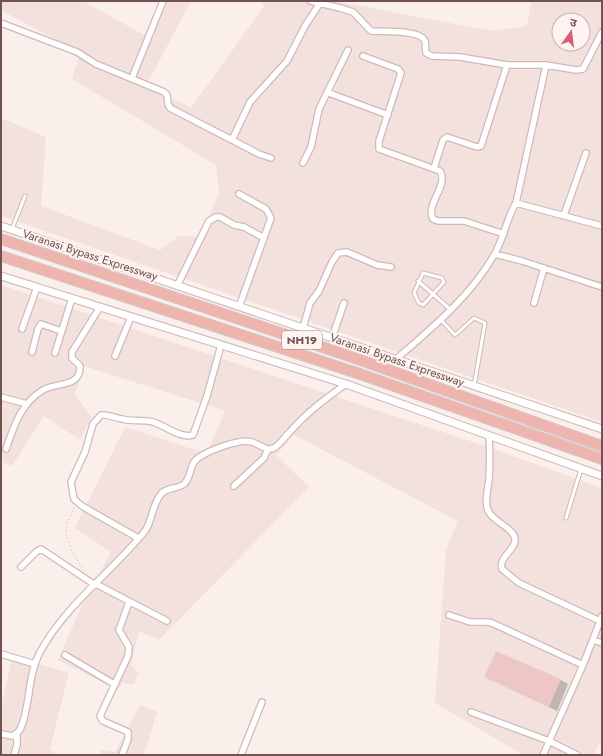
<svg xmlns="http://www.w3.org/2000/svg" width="603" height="756" font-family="Jost,'Noto Sans Devanagari',sans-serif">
<rect width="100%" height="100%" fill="#faefeb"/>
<path fill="#f3e1dd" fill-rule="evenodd" d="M 4,1 L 83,1 L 146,36 L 161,1 L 191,1 L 146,86 L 191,108 L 264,6 L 260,1 L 334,1 L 492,31 L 527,26 L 531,1 L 602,1 L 602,422 L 1,216 L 1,118 L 46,137 L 41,206 L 160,250 L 179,236 L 199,237 L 219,194 L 216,165 L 72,79 L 80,53 L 1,10 L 1,5 ZM 559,20 L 583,20 L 583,44 L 559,44 Z
M 1,285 L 488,447 L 602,488 L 602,739 L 593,755 L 520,755 L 520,753 L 435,703 L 446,550 L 458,521 L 294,435 L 276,455 L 309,487 L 159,640 L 139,631 L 131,665 L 138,673 L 134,685 L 123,683 L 118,690 L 58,660 L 82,605 L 111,552 L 75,528 L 125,427 L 207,454 L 225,411 L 84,366 L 75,395 L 92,417 L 80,440 L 44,416 L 12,466 L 1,462 Z
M 13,656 L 69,673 L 50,749 L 57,755 L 1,755 L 1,707 Z
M 140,705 L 157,712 L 144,755 L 99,755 L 101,750 L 115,752 Z"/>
<path fill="#0003" d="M 486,677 L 561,680 L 568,684 L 557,711 Z"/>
<path fill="#ecc7c6" d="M 496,651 L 561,679 L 549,707 L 484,677 Z"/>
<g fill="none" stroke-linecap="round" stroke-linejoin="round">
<defs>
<path id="service" d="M 12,229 L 25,196
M 423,273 L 442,278 L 444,282 L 423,305 L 419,303 L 414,293 Z
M 418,281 L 450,309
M 440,319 L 455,335 L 474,318 L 485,323 L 474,386
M 566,518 L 581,469"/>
<path id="minor" d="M 311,1 L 340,8 L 353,12 L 371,31 C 381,32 420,29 425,41 C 426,44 425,50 426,53 L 432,56 L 460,57 L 507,65 L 546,65
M 1,23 L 77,52 L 96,64 L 164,92 L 167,95 L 168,104 L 170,108 L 259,154 L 271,158
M 363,56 L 398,69 L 401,73 L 379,141 L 379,149 L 440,171 C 449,186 425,204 433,219 L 438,221 L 464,221 L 504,234
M 132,78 L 163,1
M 329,93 L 388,115
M 232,140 L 250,102 L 287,61 L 305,26 L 320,3
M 303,163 L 311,147 L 319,109 L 348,50
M 434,168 L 443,140 L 447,137 L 477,147 L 481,146 L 507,65
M 239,194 L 266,209 L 271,218 L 239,307
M 516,203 L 546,65 L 576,70 L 583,69 L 602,32
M 564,215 L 586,153
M 495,254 L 522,261 L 602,287
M 177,286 L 209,221 L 216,217 L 220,217 L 234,225 L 244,227 L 264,238
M 534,303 L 544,268
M 303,328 L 310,303 L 319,291 L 332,262 L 338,253 L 347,252 L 377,265 L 391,267
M 22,329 L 37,287
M 332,338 L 344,303
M 32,352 L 38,329 L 41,324 L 61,331
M 55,353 L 72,298
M 115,356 L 131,317
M 395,360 C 431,329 471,296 494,255 C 504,239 506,219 516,203 L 602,226
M 1,397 L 27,404
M 489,436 C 490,451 490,464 489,479 C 488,488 485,499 487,507 C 489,521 514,527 515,539 C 516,550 498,557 502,569 L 519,583 L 600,621
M 6,449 C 14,426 21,403 43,390 C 56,382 81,388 80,366 L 72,358 L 72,352 L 100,307
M 234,486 L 264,458 L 268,449
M 138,538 L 82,506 L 74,499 L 71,482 L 85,452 L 93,424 L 101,415 C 108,414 115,418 122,419 C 132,422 143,419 153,422 C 164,425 181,439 193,435 L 207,396 L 221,345
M 21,567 L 36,552 L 41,549 L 95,585
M 96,584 L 167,621
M 449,615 L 470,622 L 487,622 L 492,623 L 583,665
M 593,640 L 602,643
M 1,654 L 35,664
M 65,655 L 114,684
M 471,712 L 549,741 L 577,755
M 1,734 L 13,736 L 20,730 C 31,706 27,678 39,654 C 64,606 111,573 145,531 C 153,520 152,503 162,493 C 168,487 178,489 184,484 C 192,477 189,464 198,458 C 208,451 239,438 252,442 C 257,443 265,450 271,449 C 278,448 284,437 289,433 C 306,413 325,399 346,384
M 14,755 L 17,745 L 17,734
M 122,755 L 128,739 L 128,732 L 103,721 L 100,716 L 128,656 L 129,647 L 119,630 L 129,602
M 241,755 L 262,702
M 543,755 L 583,665 L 602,616"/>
<path id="tertiary" d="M 1,226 L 602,429
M 1,276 L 346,384 L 602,476"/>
<path id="trunk" d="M 1,239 L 349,356 L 602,446
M 1,256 L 360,374 L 602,459"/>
</defs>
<use href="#service" stroke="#d0b9b7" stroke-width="5"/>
<use href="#minor" stroke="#d0b9b7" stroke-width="8"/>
<use href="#tertiary" stroke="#d0b9b7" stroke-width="9"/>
<use href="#trunk" stroke="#d5cbcb" stroke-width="12"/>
<path stroke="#d2aaa9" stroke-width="1" stroke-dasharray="1 3" stroke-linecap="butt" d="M 74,508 C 71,515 66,522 66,530 C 65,540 78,563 85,571"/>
<use href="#service" stroke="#fff" stroke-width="3"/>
<use href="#minor" stroke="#fff" stroke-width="5.5"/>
<use href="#tertiary" stroke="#fff" stroke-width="7"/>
<use href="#trunk" stroke="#eeb4ae" stroke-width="10"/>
</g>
<g text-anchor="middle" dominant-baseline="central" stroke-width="4" stroke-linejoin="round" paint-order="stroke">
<rect fill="#fdf4f1" stroke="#9c8281" stroke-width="1" x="282" y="331" width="40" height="18" rx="3"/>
<g font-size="11" font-weight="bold" fill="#725151">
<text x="302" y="340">NH19</text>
</g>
<g font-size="12" fill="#725151" stroke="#fdf4f1">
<text transform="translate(90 255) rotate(18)">Varanasi Bypass Expressway</text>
<text transform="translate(397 360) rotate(19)">Varanasi Bypass Expressway</text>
</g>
</g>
<rect width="603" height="756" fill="none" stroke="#725151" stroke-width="4"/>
<g transform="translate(571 32) rotate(14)"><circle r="19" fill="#fdf4f1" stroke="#c5b3b1"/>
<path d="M0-3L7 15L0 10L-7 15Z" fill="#d46071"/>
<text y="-6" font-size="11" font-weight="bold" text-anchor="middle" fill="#725151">उ</text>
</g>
</svg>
